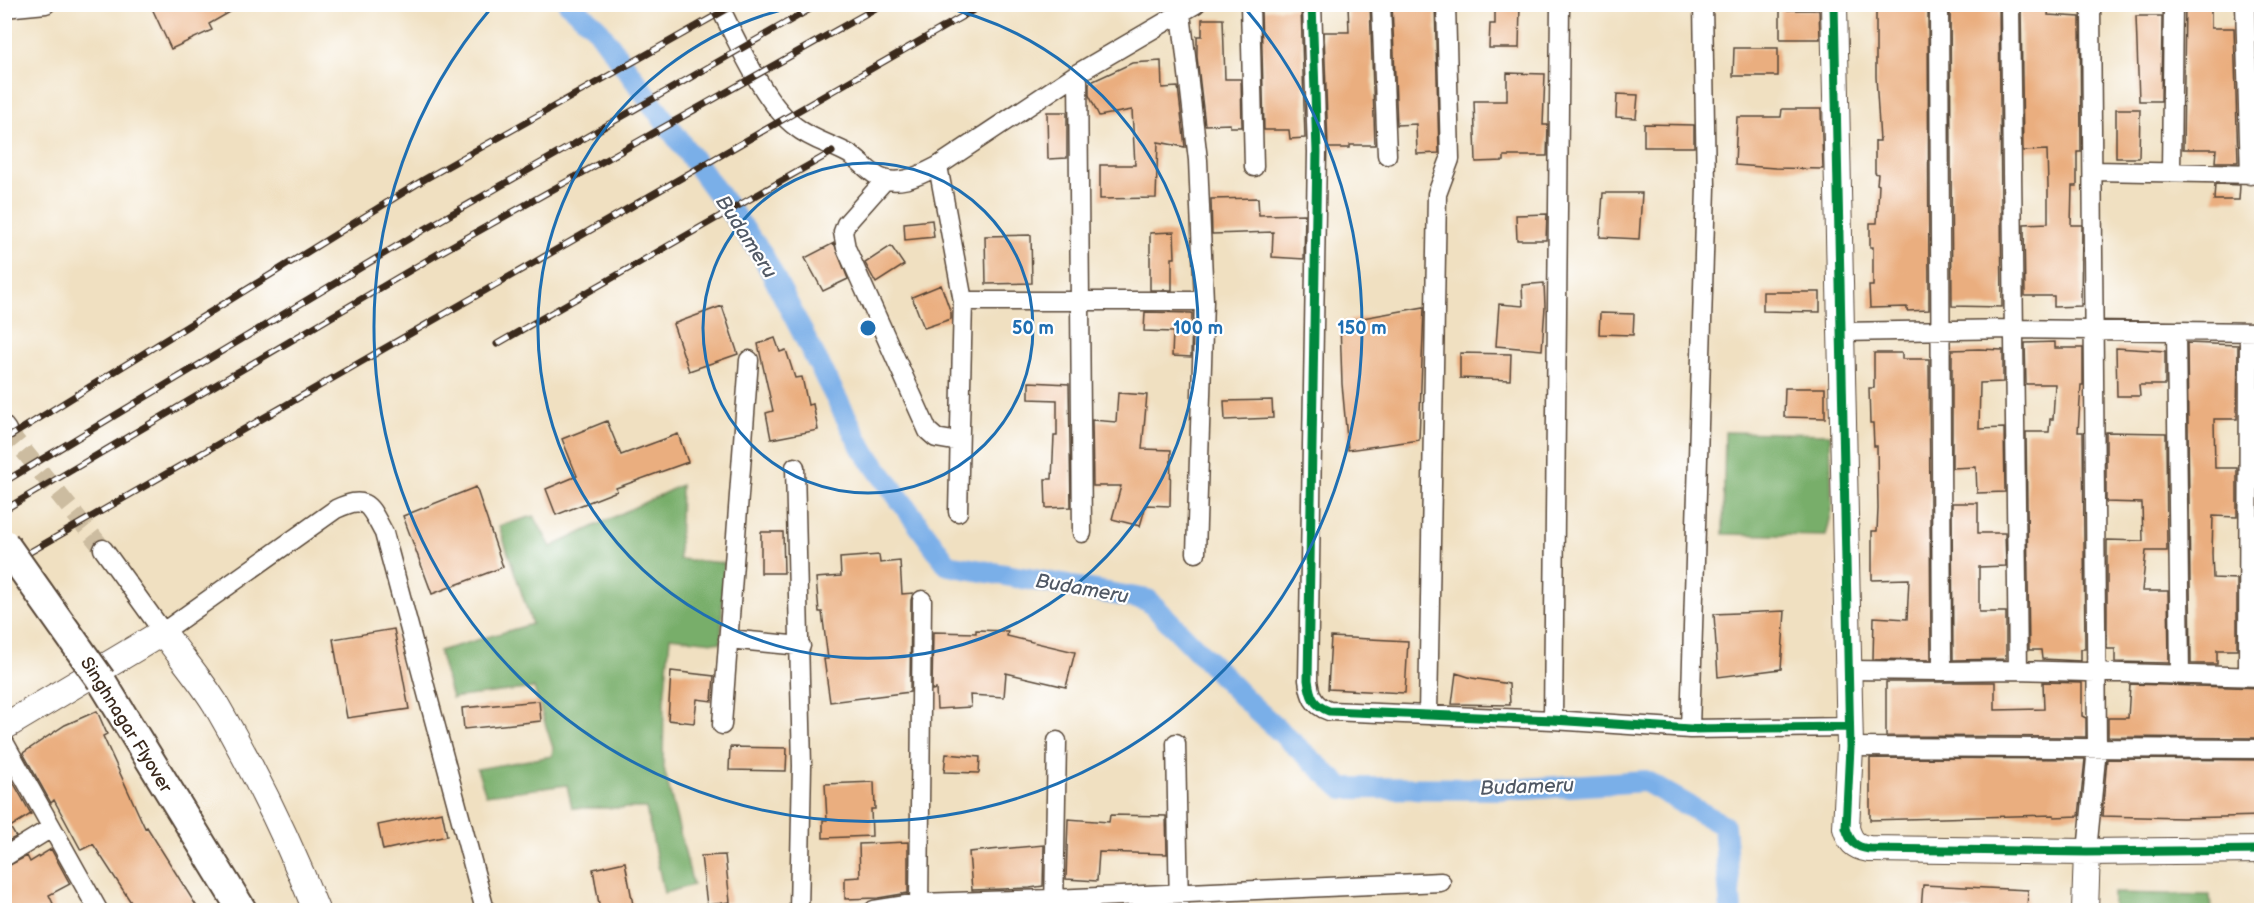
<svg xmlns="http://www.w3.org/2000/svg" width="2266" height="915" font-family="'Balsamiq Sans',sans-serif">
<rect width="100%" height="100%" fill="#fff"/>
<filter id="ink" filterUnits="userSpaceOnUse"><feTurbulence type="fractalNoise" baseFrequency=".0167" numOctaves="2"/><feDisplacementMap in="SourceGraphic" scale="12" xChannelSelector="R" yChannelSelector="G"/><feConvolveMatrix kernelMatrix="1 2 1 2 8 2 1 2 1" color-interpolation-filters="sRGB"/></filter>
<filter id="wash" filterUnits="userSpaceOnUse"><feTurbulence type="fractalNoise" baseFrequency=".008" numOctaves="4" result="noise"/><feDisplacementMap in="SourceGraphic" scale="24" xChannelSelector="R" yChannelSelector="G"/><feGaussianBlur stdDeviation="1.35" result="paint"/><feColorMatrix in="noise" values="0 0 0 0 0 0 0 0 0 0 0 0 0 0 0 0 0 1.4 0 .05"/><feComposite in="paint" operator="in"/></filter>
<g filter="url(#wash)">
<rect width="100%" height="100%" fill="#f0e0c1"/>
<path fill="#78ae6b" stroke="#5a6c44" stroke-width="1.5" d="M 1725,432 L 1830,434 L 1832,511 L 1826,536 L 1723,534 Z
M 681,485 L 679,559 L 724,563 L 721,643 L 670,637 L 664,701 L 663,764 L 693,885 L 664,893 L 646,808 L 572,808 L 567,785 L 486,795 L 477,769 L 552,756 L 553,748 L 534,688 L 452,698 L 439,651 L 532,624 L 499,526 L 534,516 L 551,547 Z
M 2113,893 L 2210,895 L 2211,910 L 2113,910 Z"/>
<g fill="none" stroke-linecap="round" stroke-linejoin="round">
<path stroke="#7aafe8" stroke-width="22" d="M 569,4 L 596,27 L 762,254 L 862,448 L 948,565 L 1148,600 L 1249,703 L 1342,788 L 1525,789 L 1645,781 L 1724,826 L 1731,910"/>
</g>
<g id="blocks">
<path fill="#eaae7f" d="M 150,4 L 244,4 L 209,24 L 212,30 L 171,49 Z
M 1348,4 L 1370,4 L 1375,145 L 1350,145 L 1350,148 L 1328,148 L 1324,32 L 1349,32 Z
M 1392,4 L 1435,4 L 1439,153 L 1417,154 L 1416,124 L 1397,125 Z
M 1495,4 L 1520,4 L 1519,48 L 1489,48 L 1490,24 L 1495,24 Z
M 1876,4 L 1928,4 L 1929,310 L 1907,311 L 1907,307 L 1870,308 L 1869,286 L 1873,286 L 1873,247 L 1870,247 L 1870,223 L 1877,223 L 1879,185 L 1877,184 L 1878,174 L 1875,173 L 1875,141 L 1880,141 L 1876,77 Z
M 1950,4 L 1999,4 L 2002,307 L 1952,306 Z
M 2185,4 L 2211,4 L 2211,28 L 2234,28 L 2238,162 L 2215,162 L 2216,149 L 2183,149 Z
M 2021,5 L 2049,5 L 2048,15 L 2080,17 L 2081,152 L 2077,152 L 2077,186 L 2072,186 L 2071,225 L 2082,225 L 2081,306 L 2054,307 L 2054,296 L 2025,296 L 2024,224 L 2048,223 L 2048,186 L 2047,150 L 2023,151 Z
M 1301,7 L 1305,138 L 1290,139 L 1289,130 L 1264,130 L 1261,10 Z
M 1780,10 L 1819,10 L 1820,39 L 1780,39 Z
M 2136,16 L 2162,16 L 2161,101 L 2139,101 Z
M 1202,19 L 1223,19 L 1225,79 L 1241,79 L 1242,127 L 1230,127 L 1230,124 L 1205,125 L 1197,57 L 1197,36 L 1202,36 Z
M 2257,28 L 2262,28 L 2262,162 L 2261,162 Z
M 1734,48 L 1778,48 L 1778,76 L 1733,76 Z
M 1161,61 L 1162,88 L 1178,87 L 1185,147 L 1158,142 L 1156,198 L 1100,199 L 1100,165 L 1135,165 L 1132,110 L 1099,116 L 1089,95 L 1089,83 L 1132,63 Z
M 1507,73 L 1545,74 L 1543,125 L 1548,125 L 1547,156 L 1504,156 L 1504,161 L 1476,162 L 1474,101 L 1507,101 Z
M 1617,94 L 1638,95 L 1636,118 L 1616,117 Z
M 1782,109 L 1821,109 L 1823,169 L 1775,168 L 1735,165 L 1737,117 L 1781,117 Z
M 2116,109 L 2140,109 L 2139,158 L 2116,158 Z
M 1047,112 L 1067,112 L 1067,158 L 1048,159 Z
M 1644,124 L 1694,125 L 1694,147 L 1644,147 Z
M 2215,184 L 2240,185 L 2239,200 L 2214,200 Z
M 1603,193 L 1642,193 L 1639,239 L 1600,237 Z
M 1258,198 L 1259,215 L 1305,214 L 1304,259 L 1272,257 L 1273,232 L 1212,234 L 1211,199 Z
M 1547,214 L 1546,240 L 1517,240 L 1516,215 Z
M 932,220 L 934,237 L 905,240 L 904,223 Z
M 1174,232 L 1175,258 L 1172,258 L 1172,290 L 1150,290 L 1150,233 Z
M 1031,235 L 1032,283 L 986,284 L 985,236 Z
M 834,243 L 848,279 L 823,291 L 805,258 Z
M 891,246 L 904,265 L 876,283 L 865,263 Z
M 1544,283 L 1545,307 L 1542,350 L 1496,346 L 1499,304 L 1523,306 L 1522,285 Z
M 941,285 L 951,313 L 951,319 L 924,328 L 912,297 Z
M 1763,292 L 1820,292 L 1820,312 L 1763,311 Z
M 722,306 L 738,354 L 689,371 L 673,324 Z
M 1424,307 L 1419,440 L 1348,450 L 1342,384 L 1340,322 Z
M 1145,312 L 1192,313 L 1191,357 L 1172,356 L 1173,332 L 1144,331 Z
M 1600,313 L 1634,314 L 1633,335 L 1599,334 Z
M 775,338 L 780,352 L 786,350 L 795,378 L 802,377 L 808,405 L 813,404 L 818,430 L 771,439 L 766,413 L 773,411 L 758,344 Z
M 2055,342 L 2055,348 L 2083,348 L 2083,385 L 2081,385 L 2078,432 L 2083,432 L 2085,649 L 2081,649 L 2081,661 L 2042,659 L 2041,650 L 2029,650 L 2026,432 L 2049,432 L 2050,419 L 2053,419 L 2055,384 L 2026,384 L 2025,343 Z
M 2187,343 L 2238,345 L 2237,419 L 2214,419 L 2215,468 L 2237,468 L 2237,517 L 2213,516 L 2212,553 L 2213,578 L 2237,579 L 2237,650 L 2217,650 L 2217,664 L 2191,664 Z
M 2116,348 L 2165,351 L 2165,385 L 2139,385 L 2140,396 L 2117,396 Z
M 1979,349 L 2003,350 L 2003,382 L 1980,383 L 1979,429 L 2004,428 L 2005,492 L 1977,493 L 1976,467 L 1952,468 L 1952,350 Z
M 1460,353 L 1511,354 L 1510,380 L 1460,378 Z
M 1874,353 L 1902,353 L 1902,359 L 1929,359 L 1931,660 L 1873,659 L 1874,617 L 1907,619 L 1909,579 L 1872,580 L 1872,531 L 1877,531 L 1878,509 L 1877,446 L 1874,446 L 1873,423 L 1870,423 L 1869,388 L 1874,388 Z
M 1029,382 L 1069,384 L 1071,507 L 1046,508 L 1045,479 L 1052,479 L 1054,436 L 1057,436 L 1057,400 L 1029,399 Z
M 1785,388 L 1825,388 L 1825,418 L 1784,417 Z
M 1118,393 L 1147,395 L 1142,449 L 1171,450 L 1170,506 L 1146,505 L 1140,526 L 1112,519 L 1121,486 L 1093,486 L 1092,420 L 1116,422 Z
M 1272,400 L 1273,418 L 1225,420 L 1224,401 Z
M 607,421 L 621,455 L 678,434 L 688,462 L 616,488 L 617,491 L 556,515 L 546,489 L 577,476 L 562,439 Z
M 2106,432 L 2166,433 L 2167,551 L 2146,551 L 2142,591 L 2168,591 L 2169,663 L 2115,662 L 2115,649 L 2107,649 L 2107,540 L 2143,541 L 2142,503 L 2106,502 Z
M 476,487 L 503,567 L 432,594 L 403,516 Z
M 1952,503 L 1978,503 L 1978,533 L 2005,533 L 2006,566 L 1979,567 L 1979,612 L 2006,612 L 2006,659 L 1953,660 Z
M 761,532 L 783,532 L 784,573 L 761,573 Z
M 879,555 L 880,563 L 900,561 L 902,594 L 913,593 L 911,600 L 910,692 L 830,702 L 824,659 L 828,659 L 822,612 L 819,612 L 816,578 L 841,576 L 840,558 Z
M 2260,579 L 2262,580 L 2262,650 L 2259,650 Z
M 1785,611 L 1781,669 L 1718,677 L 1714,614 Z
M 394,629 L 409,709 L 347,718 L 333,639 Z
M 976,630 L 1008,631 L 1007,636 L 1075,652 L 1066,687 L 1006,673 L 1004,697 L 970,695 L 971,707 L 937,709 L 936,689 L 932,690 L 933,632 L 976,633 Z
M 1331,637 L 1408,641 L 1405,693 L 1328,689 Z
M 671,671 L 714,676 L 712,701 L 697,699 L 694,723 L 668,720 Z
M 1456,673 L 1472,678 L 1509,684 L 1510,705 L 1452,704 Z
M 1886,682 L 1995,682 L 1995,710 L 2044,709 L 2043,682 L 2082,683 L 2082,716 L 2086,718 L 2086,737 L 1886,736 Z
M 2130,684 L 2262,688 L 2262,738 L 2108,737 L 2108,718 L 2128,718 Z
M 539,701 L 541,721 L 464,729 L 462,708 Z
M 97,711 L 107,734 L 103,736 L 145,828 L 147,827 L 199,910 L 136,910 L 93,844 L 81,850 L 54,800 L 51,803 L 23,753 L 65,725 Z
M 730,747 L 787,748 L 786,771 L 729,770 Z
M 946,754 L 980,757 L 979,773 L 944,772 Z
M 1870,758 L 2085,759 L 2079,816 L 2054,817 L 2054,815 L 1870,820 Z
M 2107,759 L 2262,760 L 2262,816 L 2182,818 L 2102,816 Z
M 4,766 L 31,814 L 10,827 L 16,837 L 4,843 Z
M 874,782 L 875,809 L 871,809 L 872,836 L 823,838 L 823,820 L 827,820 L 825,784 Z
M 442,812 L 447,836 L 383,850 L 378,825 Z
M 1110,815 L 1166,816 L 1167,854 L 1099,852 L 1097,881 L 1066,879 L 1068,819 L 1109,822 Z
M 908,842 L 908,893 L 878,898 L 845,899 L 845,878 L 860,877 L 859,844 Z
M 1044,845 L 1043,886 L 1030,888 L 972,890 L 969,852 Z
M 51,849 L 70,884 L 49,895 L 56,910 L 4,910 L 4,868 L 27,856 L 30,862 Z
M 725,855 L 730,902 L 707,905 L 701,856 Z
M 625,862 L 634,910 L 600,910 L 593,869 Z
M 1923,885 L 2028,890 L 2027,910 L 1921,910 Z"/>
</g>
</g>
<g filter="url(#ink)">
<use href="#blocks" fill-opacity="0" stroke="#564536" stroke-width="1.5"/>
<g fill="none" stroke-linecap="round" stroke-linejoin="round">
<path stroke="#ccbca0" stroke-width="18" stroke-dasharray="18 9" stroke-linecap="butt" d="M 7,430 L 103,549"/>
<defs>
<path id="street" d="M 718,4 C 737,40 764,104 796,127 C 812,140 831,144 849,154 C 858,159 865,168 874,174 C 894,189 919,176 938,166
M 1250,4 L 1254,167
M 1312,4 L 1317,152 L 1308,680 C 1310,696 1313,705 1329,711 L 1553,720 L 1690,729 L 1849,727
M 1381,4 L 1387,155
M 1939,4 L 1942,671
M 2010,4 L 2018,670
M 2245,4 L 2250,175
M 4,8 L 46,4
M 1078,73 L 1082,533
M 2093,171 L 2260,174
M 2171,171 L 2173,4
M 885,180 L 846,224 L 843,232 L 846,248 L 928,431 L 936,438 L 959,442
M 963,301 L 1204,301 L 1198,160 L 1181,13
M 1841,332 L 2013,329 L 2262,332
M 2176,332 L 2180,675
M 4,426 L 7,430
M 795,467 L 802,766 L 799,910
M 958,512 L 963,301 L 938,166 L 1078,73 L 1196,4
M 103,549 L 163,632 L 336,509 C 368,494 369,506 384,533 L 485,910
M 1196,553 L 1204,301
M 728,639 L 801,646
M 1848,670 L 1942,671 L 2018,670 L 2262,677
M 2248,676 L 2249,332
M 1428,715 L 1437,194 L 1450,159 L 1446,4
M 1553,720 L 1560,4
M 722,725 L 749,360
M 1690,729 L 1706,187 L 1703,4
M 4,742 L 98,910
M 1176,743 L 1179,910
M 1850,747 L 2262,749
M 2087,852 L 2097,748 L 2091,4
M 4,857 L 51,828
M 874,910 L 919,903 L 1053,899 L 1441,882
M 919,910 L 922,600
M 1054,910 L 1057,741"/>
<path id="secondary" d="M 1834,4 L 1850,747 L 1846,828 C 1850,841 1854,847 1869,849 L 2087,852 L 2262,850
M 4,727 L 163,632 C 180,656 200,679 215,703 C 254,770 288,839 316,910
M 2085,910 L 2087,852"/>
<path id="primary" d="M 101,680 L 242,910"/>
</defs>
<use href="#street" stroke="#564536" stroke-width="21"/>
<use href="#secondary" stroke="#564536" stroke-width="28"/>
<use href="#primary" stroke="#564536" stroke-width="32"/>
<use href="#street" stroke="#fff" stroke-width="18"/>
<use href="#secondary" stroke="#fff" stroke-width="26"/>
<use href="#primary" stroke="#fff" stroke-width="28"/>
<defs>
<path id="rail" d="M 497,344 L 832,152
M 4,440 L 425,179 L 736,4
M 4,482 L 420,232 L 819,4
M 4,510 L 436,255 L 883,4
M 4,567 L 984,4"/>
</defs>
<use href="#rail" stroke="#3b2a1e" stroke-width="7"/>
<use href="#rail" stroke="#fff" stroke-width="4.5" stroke-dasharray="14" stroke-linecap="butt"/>
<defs>
<path id="primary-bridge" d="M 4,543 L 101,680"/>
</defs>
<use href="#primary-bridge" stroke="#564536" stroke-width="32" stroke-linecap="butt"/>
<use href="#primary-bridge" stroke="#fff" stroke-width="28"/>
<defs>
<path id="cycleway" d="M 1312,4 L 1317,152 L 1308,680 C 1310,696 1313,705 1329,711 L 1553,720 L 1690,729 L 1849,727
M 1834,4 L 1850,747 L 1846,828 C 1850,841 1854,847 1869,849 L 2087,852 L 2262,850"/>
</defs>
<use href="#cycleway" stroke="#fff" stroke-width="13"/>
<use href="#cycleway" stroke="#00873e" stroke-width="9"/>
</g>
</g>
<g fill="none" stroke="#1f6fb2" stroke-width="3">
<circle cx="868" cy="328" r="165"/>
<path d="M934 5A330 330 0 1 1 802 5"/>
<path d="M1244 7A494 494 0 1 1 492 7"/>
</g>
<g text-anchor="middle" dominant-baseline="central" stroke-width="4.5" stroke-linejoin="round" paint-order="stroke">
<g font-size="18" fill="#3b2a1e" stroke="#fff">
<text transform="translate(126 725) rotate(58)">Singhnagar Flyover</text>
</g>
<g font-size="20" font-style="italic" fill="#515965" stroke="#fff">
<text transform="translate(746 237) rotate(57)">Budameru</text>
<text transform="translate(1082 589) rotate(10)">Budameru</text>
<text transform="translate(1527 787) rotate(-2)">Budameru</text>
</g>
</g>
<circle cx="868" cy="328" r="9" fill="#1f6fb2" stroke="#fff" stroke-width="3"/>
<g font-size="18" text-anchor="middle" font-weight="bold" fill="#1f6fb2" stroke="#fff" stroke-width="4.5" stroke-linejoin="round" paint-order="stroke">
<text x="1033" y="334">50 m</text>
<text x="1198" y="334">100 m</text>
<text x="1362" y="334">150 m</text>
</g>
<rect width="2266" height="915" fill="none" stroke="#fff" stroke-width="24"/>
</svg>
